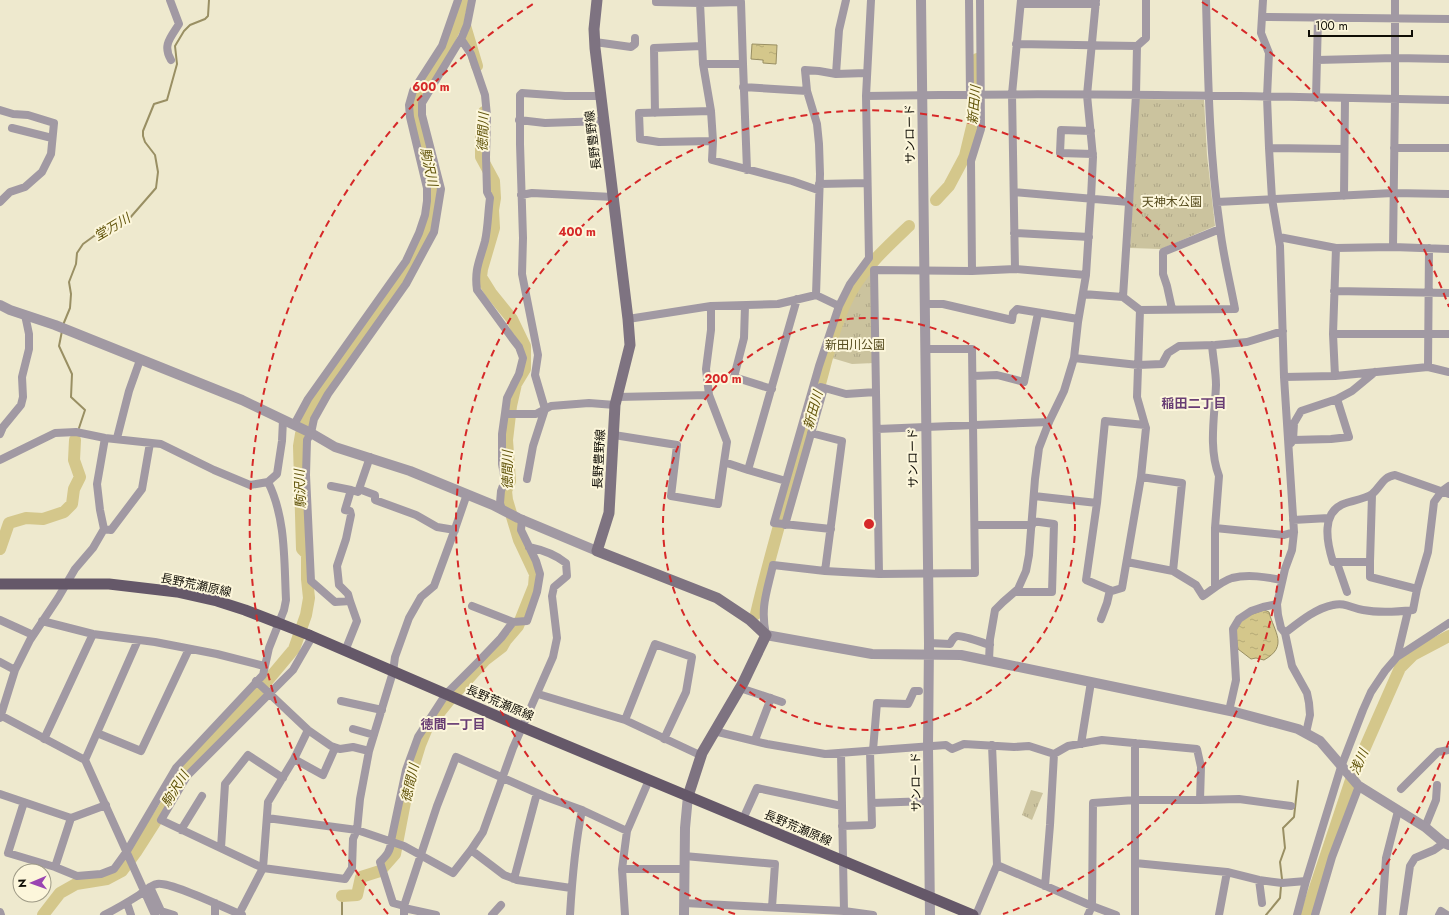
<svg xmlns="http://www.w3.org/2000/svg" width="1449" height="915" font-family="Jost,'Noto Sans JP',sans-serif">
<defs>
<pattern id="grass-tufts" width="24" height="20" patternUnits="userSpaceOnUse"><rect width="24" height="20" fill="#cbc39e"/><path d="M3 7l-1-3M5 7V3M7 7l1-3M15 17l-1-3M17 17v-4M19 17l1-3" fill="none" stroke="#ada687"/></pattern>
<pattern id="water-ripples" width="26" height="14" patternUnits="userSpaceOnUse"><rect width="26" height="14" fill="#d4c78b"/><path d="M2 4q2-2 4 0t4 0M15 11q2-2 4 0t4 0" fill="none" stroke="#b5aa76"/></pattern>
</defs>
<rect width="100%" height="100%" fill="#eee9ce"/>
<path fill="url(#grass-tufts)" d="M 1139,99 L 1204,100 L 1207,155 L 1215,226 L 1161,249 L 1130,248 Z
M 873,268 L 874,363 L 852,364 L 832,358 L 842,324 L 855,294 Z
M 1031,790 L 1043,793 L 1032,820 L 1022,815 Z"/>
<path fill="url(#water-ripples)" stroke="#998f63" d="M 752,44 L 777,45 L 776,64 L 763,63 L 763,60 L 751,59 Z
M 1264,610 L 1269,612 C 1274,632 1289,646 1264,660 L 1256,658 L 1251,659 L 1238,649 C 1237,644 1236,638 1236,633 C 1236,618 1253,614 1264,610 Z"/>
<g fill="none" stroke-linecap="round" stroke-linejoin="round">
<path stroke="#998f63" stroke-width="2" d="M 63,325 L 70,308 L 71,294 L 69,282 L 76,264 L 77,253 L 83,244 L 94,236 L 129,219 L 156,188 L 158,172 L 155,155 L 145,142 L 143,136 L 143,131 L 154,104 L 167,100 L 177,64 L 175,46 L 184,31 L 190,25 L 205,19 L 208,16 L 209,0
M 62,331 L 59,346 L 72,374 L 71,397 L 85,410 L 79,428
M 1282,879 L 1280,862 L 1285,848 L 1283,828 L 1294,817 L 1298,781
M 342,915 L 342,896
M 1266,915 L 1280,898 L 1281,886"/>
<path stroke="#d4c78b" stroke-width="12" d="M 463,19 L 477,66
M 936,200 L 949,186 L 965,156 L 977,106 L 977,59
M 0,549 L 9,523 L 26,518 L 43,519 L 64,512 L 72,504 L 74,489 L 80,477 L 74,460 L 75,440
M 756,614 C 773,541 795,470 816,398 C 827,361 834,320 854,287 C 869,263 889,245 909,226
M 179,784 L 191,763 L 253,698 L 294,649 L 306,615 L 309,598 L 307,579 L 307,554 L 302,549 L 299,446 L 301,434 L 321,391 L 343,362 L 358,339 L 410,265 L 421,243 L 429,222 L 435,195 L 428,158 L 416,117 L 418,94 L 433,74 L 456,26 L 463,0
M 342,896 L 357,895 L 361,877 L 380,871 L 395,854 L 409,781 L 420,745 L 427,728 L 451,698 L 485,660 L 502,647 L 506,640 L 518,626 L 534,586 L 535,574 L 519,540 L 507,500 L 506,491 L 510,481 L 507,440 L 511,406 L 516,384 L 525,369 L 525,346 L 512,319 L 491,293 L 481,277 L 482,269 L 494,228 L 493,210 L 495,198 L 494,181 L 481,157 L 481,135 L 484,119 L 484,112
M 43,915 L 60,893 L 76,884 L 107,879 L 122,871 L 136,852 L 166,805
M 1306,915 L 1352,777 L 1400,668 L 1413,655 L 1449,636"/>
<path stroke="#a199a3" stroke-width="8" d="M 170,0 L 179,24 C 171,37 162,45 171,60
M 656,0 L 656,2 L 700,3
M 969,0 L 970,95
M 1263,0 L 1261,33 L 1269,53 L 1267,97 L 1269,148 L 1272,199 L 1280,246 L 1284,377 L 1294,532 L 1292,550 L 1285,569 L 1277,604 L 1278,615 L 1281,628 L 1285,633 L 1292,666 L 1307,693 L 1309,703 L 1310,715 L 1306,733
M 1021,4 L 1096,4
M 1263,17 L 1449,19
M 461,39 L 471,54 L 485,95 L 487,116 L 486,157 L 487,192 L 490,198 C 488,212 488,228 485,241 C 480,260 474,269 477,290 L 512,338 L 519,347 L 523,358 L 519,374 L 507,398 L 505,413 L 502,434 L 502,464 L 505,480 L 501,491 L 500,503 L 502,510
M 595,42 L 631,47 L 635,44 L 635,38
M 1016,44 L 1137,46 L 1146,38 L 1146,0
M 1317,60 L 1395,58 L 1449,59
M 703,64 L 743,64 L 741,2 L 700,3 L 703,64 L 711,111 L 713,141 L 712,160 L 792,181 L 818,190
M 743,64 L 747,170
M 836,74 L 839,30 L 846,0
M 743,87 L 807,91
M 866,96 C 1060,92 1255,96 1449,100
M 1316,98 L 1318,18
M 0,110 L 13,114 L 28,115 L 54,123 L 51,154 L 42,172 L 25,187 L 10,192 L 0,202
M 711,111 L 639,113 L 640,139 L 659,142 L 713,141
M 655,113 L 654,48 L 702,46
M 519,120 L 545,123 L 604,121
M 12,128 L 52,138
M 1091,131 L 1061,130 L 1060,153 L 1093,154
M 1269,148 L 1344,149
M 1394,148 L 1449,148
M 819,184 L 867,183
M 1014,192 L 1129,202
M 521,195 L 532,193 L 613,197
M 1344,196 L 1345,99
M 1217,202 L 1393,193 L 1449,194
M 1014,233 L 1089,237
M 1279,237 L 1336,248 L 1393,247 L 1449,249
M 1393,247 L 1395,99 L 1395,0
M 1015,269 L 1012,94 L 1021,0
M 972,271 L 971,161 L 981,129 L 980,0
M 1334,291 L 1449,293
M 1083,294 L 1123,297 L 1140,310 L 1235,309 C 1230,282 1223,255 1220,228 C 1209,152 1208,76 1206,0
M 816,295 L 820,174 L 819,144 L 817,124 L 807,91 L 805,70 L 819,71 L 836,74 L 866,73
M 1123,297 L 1136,95 L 1137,46
M 925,304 L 943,304 L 1012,320 L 1013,313 L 1017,309 L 1078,319
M 745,306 L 744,338 L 734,377 L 772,389
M 1172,309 L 1167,286 L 1163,274 L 1163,252 L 1220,229
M 1140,310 L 1137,397 L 1145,425 L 1146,428 L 1141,477 L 1122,588 L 1112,591 L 1086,580 L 1097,503 L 1105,421 L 1145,425
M 628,319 L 711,306 L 778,304 L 816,295 L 839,306
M 1333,334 L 1449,334
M 1212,345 C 1213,358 1216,372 1216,385 C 1215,414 1208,448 1219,476 L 1215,528
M 1074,358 L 1138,365 L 1162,364 L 1168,353 L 1179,346 L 1215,345 L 1247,342 L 1283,331
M 1428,367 L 1429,248
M 973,376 L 997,375 L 1024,382 L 1038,313
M 1335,376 L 1333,334 L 1336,248
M 1284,377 L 1335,376 L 1428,367 L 1449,372
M 821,387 L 846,394 L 876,392
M 709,395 L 706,369 L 711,330 L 711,306
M 617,397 L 709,395 L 727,442 L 724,462
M 505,414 L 536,414 L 551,406 L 589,403 L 615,405
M 294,425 L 308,399 L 406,261 L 419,233 L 425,215 L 427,201 L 427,188 L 410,117 L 409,105 L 413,91 L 442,46 L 458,0
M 877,429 L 1049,422
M 811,433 L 842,441 L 825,571
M 0,434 L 3,427 L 21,405 L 23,397 L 22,377 L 29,349 L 29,334 L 25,315
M 614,435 L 677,445 L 671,496 L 718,504 L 724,462 L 748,470
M 117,438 L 129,391 L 140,360
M 1293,440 L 1331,439 L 1349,437 L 1337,399
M 1291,443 L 1293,440 L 1294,423 L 1301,411 L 1337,399 L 1352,391 L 1375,372
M 0,460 L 55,433 L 76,432 L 105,438 L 161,444 L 214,470 L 250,485 L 268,482 L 277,474 L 282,441 L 283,420
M 1141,477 L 1182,483 L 1173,571
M 527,479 L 533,446 L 545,409 L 535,375 L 538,355 L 522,274 L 523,238 L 520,144 L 520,95 L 522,93 L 565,96 L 601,96
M 786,481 L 748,470 L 797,299
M 331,486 L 351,490
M 359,489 L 375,495 L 375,500 L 416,515 L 437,527 L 455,530
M 1034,496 L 1097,503
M 1293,520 L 1329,518
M 785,525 L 824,388
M 975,525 L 1032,525
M 104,529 L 111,530 L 142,489 L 150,443
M 831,529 L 774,523 L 819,366 L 839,306 L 850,284 L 869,258 L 866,96 L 871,0
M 1127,562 L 1173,571 L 1196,585 L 1203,596 C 1212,590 1222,581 1232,578 C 1248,574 1266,577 1282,580
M 1370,562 L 1372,495
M 1337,563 L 1347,592
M 879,574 L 874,270 L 972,271 L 1015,269 L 1086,275
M 1215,587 L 1215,528 L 1284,535 L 1294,532
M 1417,589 L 1370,577 L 1370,562 L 1333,562 C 1327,543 1320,511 1346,503 C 1352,501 1367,498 1372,494 C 1381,487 1382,477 1395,475 L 1449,494
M 1015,592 L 1052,592 L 1054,524 L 1032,521
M 350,601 L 348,594 L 339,585 L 337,566 L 346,539 L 351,515 L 350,511 L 345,510 L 351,490 L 358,492 L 370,457
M 472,606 L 513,622
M 1408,611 L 1397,657 L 1449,623
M 1101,619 L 1107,603 L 1110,590
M 0,620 L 33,635
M 42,621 L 93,634 L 155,642 L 217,654 L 264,666
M 1285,633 C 1298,623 1316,608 1333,605 C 1345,602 1351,608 1363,610 C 1379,613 1396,612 1413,610 L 1417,589 L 1428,552 L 1434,502 L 1442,491 L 1449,486
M 766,635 C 760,607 767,592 773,565 L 825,571 L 879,574 L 975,573 L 972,349 L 925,349
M 312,637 L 293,670 L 187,776 L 161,820 L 263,868 L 345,879 L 352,868 L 353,839 L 357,830 L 360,799 L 369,751 L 393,672 L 395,657 L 409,618 L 421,597 L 434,586 L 455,529 L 467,494
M 929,643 L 950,644 C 952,641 953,637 957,636 C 963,635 983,643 990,645
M 345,651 L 357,621 L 350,601 L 335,602 L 311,581 L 306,475 L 307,440 L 311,433 L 314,419 L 328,394 L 406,284 L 434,232 L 441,189 L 422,115 L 422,103 L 462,37 L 467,25 L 472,0
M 989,660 L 990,639 L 995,610 L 1003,602 L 1018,589 L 1026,571 L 1029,555 L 1035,479 L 1039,448 L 1049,422 L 1064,391 L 1074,358 L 1078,322 L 1086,275 L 1091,198 L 1093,157 L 1087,95 L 1096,0
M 0,662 L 15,670
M 256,681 L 308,730 L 331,746 L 340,749 L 353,747 L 369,751
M 740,688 L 782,702
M 538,694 L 625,720 L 702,756
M 341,701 L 382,710
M 1229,711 L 1236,680 L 1233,629 L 1239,619 L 1251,611 L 1263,607 L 1277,604
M 0,715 L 85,760 L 155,915
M 0,718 L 15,670 L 30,640 L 58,598 L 75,569 L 93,548 L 104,529 L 100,510 L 97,484 L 105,438
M 625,720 L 655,644 L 692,657 L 686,692 L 664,739
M 353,729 L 374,735
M 714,731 L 767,744 L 825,754 L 946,745 L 952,749 L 964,744 L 1014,747 L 1029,746 L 1054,754
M 97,733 L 141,751 L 189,649
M 44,739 L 93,634
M 755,740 L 771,698
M 1135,743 L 1135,915
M 1081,744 L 1091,682
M 992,745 L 997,865 L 1092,906 L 1116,915
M 873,750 L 877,703 L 908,704 L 910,700 L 914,691 L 919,691
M 841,753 L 844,911
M 1054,754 L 1068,746 L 1102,740 L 1197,749 L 1201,767 L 1200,800 L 1239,799 L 1291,806
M 294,759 L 323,775 L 335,748
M 85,760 L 138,640
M 1401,789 L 1438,752 L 1449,750
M 0,794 L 71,818 L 106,805
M 24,802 L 8,853 L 55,867 L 71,818
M 872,803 L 929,801
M 267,818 L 357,830 L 404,846 L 453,873 L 471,850 L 483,832 L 513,748 L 553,657 L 557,638 L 552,596 L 554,587 L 567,576 L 566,563 C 555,554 543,550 529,547
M 743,819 L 757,788 L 842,806
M 842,826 L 872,825 L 870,751
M 1425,827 L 1436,800 L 1437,785
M 181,830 L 202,796
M 221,848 L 225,784 L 248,755 L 283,778
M 471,850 L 504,875 L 517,880 L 571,888
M 684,856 L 775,864 L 772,907
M 1135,863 L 1227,872 L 1259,880 L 1282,883 L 1306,881 L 1341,767 L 1363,710 L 1371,692 L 1385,671 L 1397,657
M 55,867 L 77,876 L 101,874 L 114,869 L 127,851 L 176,768 L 263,675 L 269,648 L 284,610 L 286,600 C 284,561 286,518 268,482
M 622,869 L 684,869
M 514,879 L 537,793
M 1259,880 L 1262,903
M 1045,886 L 1050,825 L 1054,754
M 150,887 L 161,911 L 174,915
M 127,903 L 131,915
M 684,903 L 844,911 L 873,915
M 404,906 L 393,903 L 380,862 C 386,856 391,851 391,841 L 406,770 L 418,737 L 446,694 L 480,660 L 501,638 L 513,622 L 527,621 L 537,592 L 540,574 L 536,561 L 521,530 L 522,519
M 404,908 L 436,915
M 0,912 L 1,915
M 239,914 L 263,868 L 268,802 L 294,759 L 308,730
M 104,915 C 116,909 128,902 139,895 C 145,891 151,885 157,884 C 169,881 227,909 242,915
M 215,915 L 215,903
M 404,915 L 404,906 L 437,806 L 456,757 L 546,797 L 582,810 L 627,831
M 492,915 L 501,905
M 570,915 C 572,880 575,845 582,810
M 625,915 L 622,869 L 627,831 L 649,780
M 976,915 L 997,865
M 1088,915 L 1092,906 L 1093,803 L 1135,800 L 1200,800
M 1219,915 L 1227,872
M 1297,915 L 1306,881
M 1315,915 L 1332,857 L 1359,786 L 1357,784
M 1382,915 L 1386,858 L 1398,811
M 1403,915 L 1410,866 L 1415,858 L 1434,850 L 1444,843
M 1439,915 L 1441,911 L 1447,915"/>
<path stroke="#a199a3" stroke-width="10" d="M 921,0 L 929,643 L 928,746 L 930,915
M 0,305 L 10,310 L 55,325 L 242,400 L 311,433 L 335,447 L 410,471 L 493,505 L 518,518 L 597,551
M 766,635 L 872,654 L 961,655 L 1235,712 L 1298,729 L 1320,741 L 1357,784
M 1359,786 L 1425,827 L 1444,843 L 1449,845
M 684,915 L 685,828 L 688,796"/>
<path stroke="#7e7381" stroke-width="11" d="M 597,0 L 594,29 L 595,48 L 628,319 L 630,345 L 615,405 L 609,513 L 597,551 L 717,598 L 750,620 L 766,635 L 743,683 L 702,753 L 688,796"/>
<path stroke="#655869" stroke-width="11" d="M 0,584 L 109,584 L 177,592 L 217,601 L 245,610 L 276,622
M 309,635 L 522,727 L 973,915"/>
<path stroke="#655869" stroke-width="11" d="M 276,622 L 309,635"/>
</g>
<g fill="none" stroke="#d62828" stroke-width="2" stroke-dasharray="7 5">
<circle cx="869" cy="524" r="206"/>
<path d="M735 914A413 413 0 1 1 1003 914"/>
<path d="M1449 741A619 619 0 0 1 1350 914M388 914A619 619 0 0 1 536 2M1202 2A619 619 0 0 1 1449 307"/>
</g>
<g text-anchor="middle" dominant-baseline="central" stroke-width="4" stroke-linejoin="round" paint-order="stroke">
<g font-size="12" fill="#0f0d05" stroke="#fcf6db">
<text transform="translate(910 134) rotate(-91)">サンロード</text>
<text transform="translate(593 140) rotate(-97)">長野豊野線</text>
<text transform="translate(913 458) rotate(-91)">サンロード</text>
<text transform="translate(599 459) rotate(-87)">長野豊野線</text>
<text transform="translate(196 585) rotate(12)">長野荒瀬原線</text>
<text transform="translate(500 703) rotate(23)">長野荒瀬原線</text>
<text transform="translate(916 782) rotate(-91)">サンロード</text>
<text transform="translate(798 828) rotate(23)">長野荒瀬原線</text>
</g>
<g font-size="12" fill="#554b1d" stroke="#fcf6db">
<text x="1172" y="202">天神木公園</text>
<text x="855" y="345">新田川公園</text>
</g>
<g font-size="13" font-style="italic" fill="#61540a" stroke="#fcf6db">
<text transform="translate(974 105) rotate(-85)">新田川</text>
<text transform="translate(483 132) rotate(-88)">徳間川</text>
<text transform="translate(429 167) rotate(78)">駒沢川</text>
<text transform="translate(112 227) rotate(-31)">堂万川</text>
<text transform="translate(813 410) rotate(-74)">新田川</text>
<text transform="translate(507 470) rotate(-90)">徳間川</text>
<text transform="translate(300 489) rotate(-92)">駒沢川</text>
<text transform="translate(1359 762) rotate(-66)">浅川</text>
<text transform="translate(410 783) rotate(-77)">徳間川</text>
<text transform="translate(175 789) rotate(-58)">駒沢川</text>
</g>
<g font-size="13" font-weight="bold" fill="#683d74" stroke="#fcf6db">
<text x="1194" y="403">稲田二丁目</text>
<text x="453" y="724">徳間一丁目</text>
</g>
</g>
<circle cx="869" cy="524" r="6" fill="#d62828" stroke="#fcf6db" stroke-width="2"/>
<g font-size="12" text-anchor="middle" font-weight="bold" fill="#d62828" stroke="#fcf6db" stroke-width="4" stroke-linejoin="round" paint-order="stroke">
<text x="431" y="91">600 m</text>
<text x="577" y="236">400 m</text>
<text x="723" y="383">200 m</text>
</g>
<g transform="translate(32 883) rotate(268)"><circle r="19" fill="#fcf6db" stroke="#9d9985"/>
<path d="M0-3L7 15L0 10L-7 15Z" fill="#9a44b2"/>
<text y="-6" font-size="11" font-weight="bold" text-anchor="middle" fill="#0f0d05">N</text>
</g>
<path d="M1309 30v6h103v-6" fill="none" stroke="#0f0d05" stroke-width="2"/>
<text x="1315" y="30" font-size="12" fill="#0f0d05" stroke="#fcf6db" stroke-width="3" paint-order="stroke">100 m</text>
</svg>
